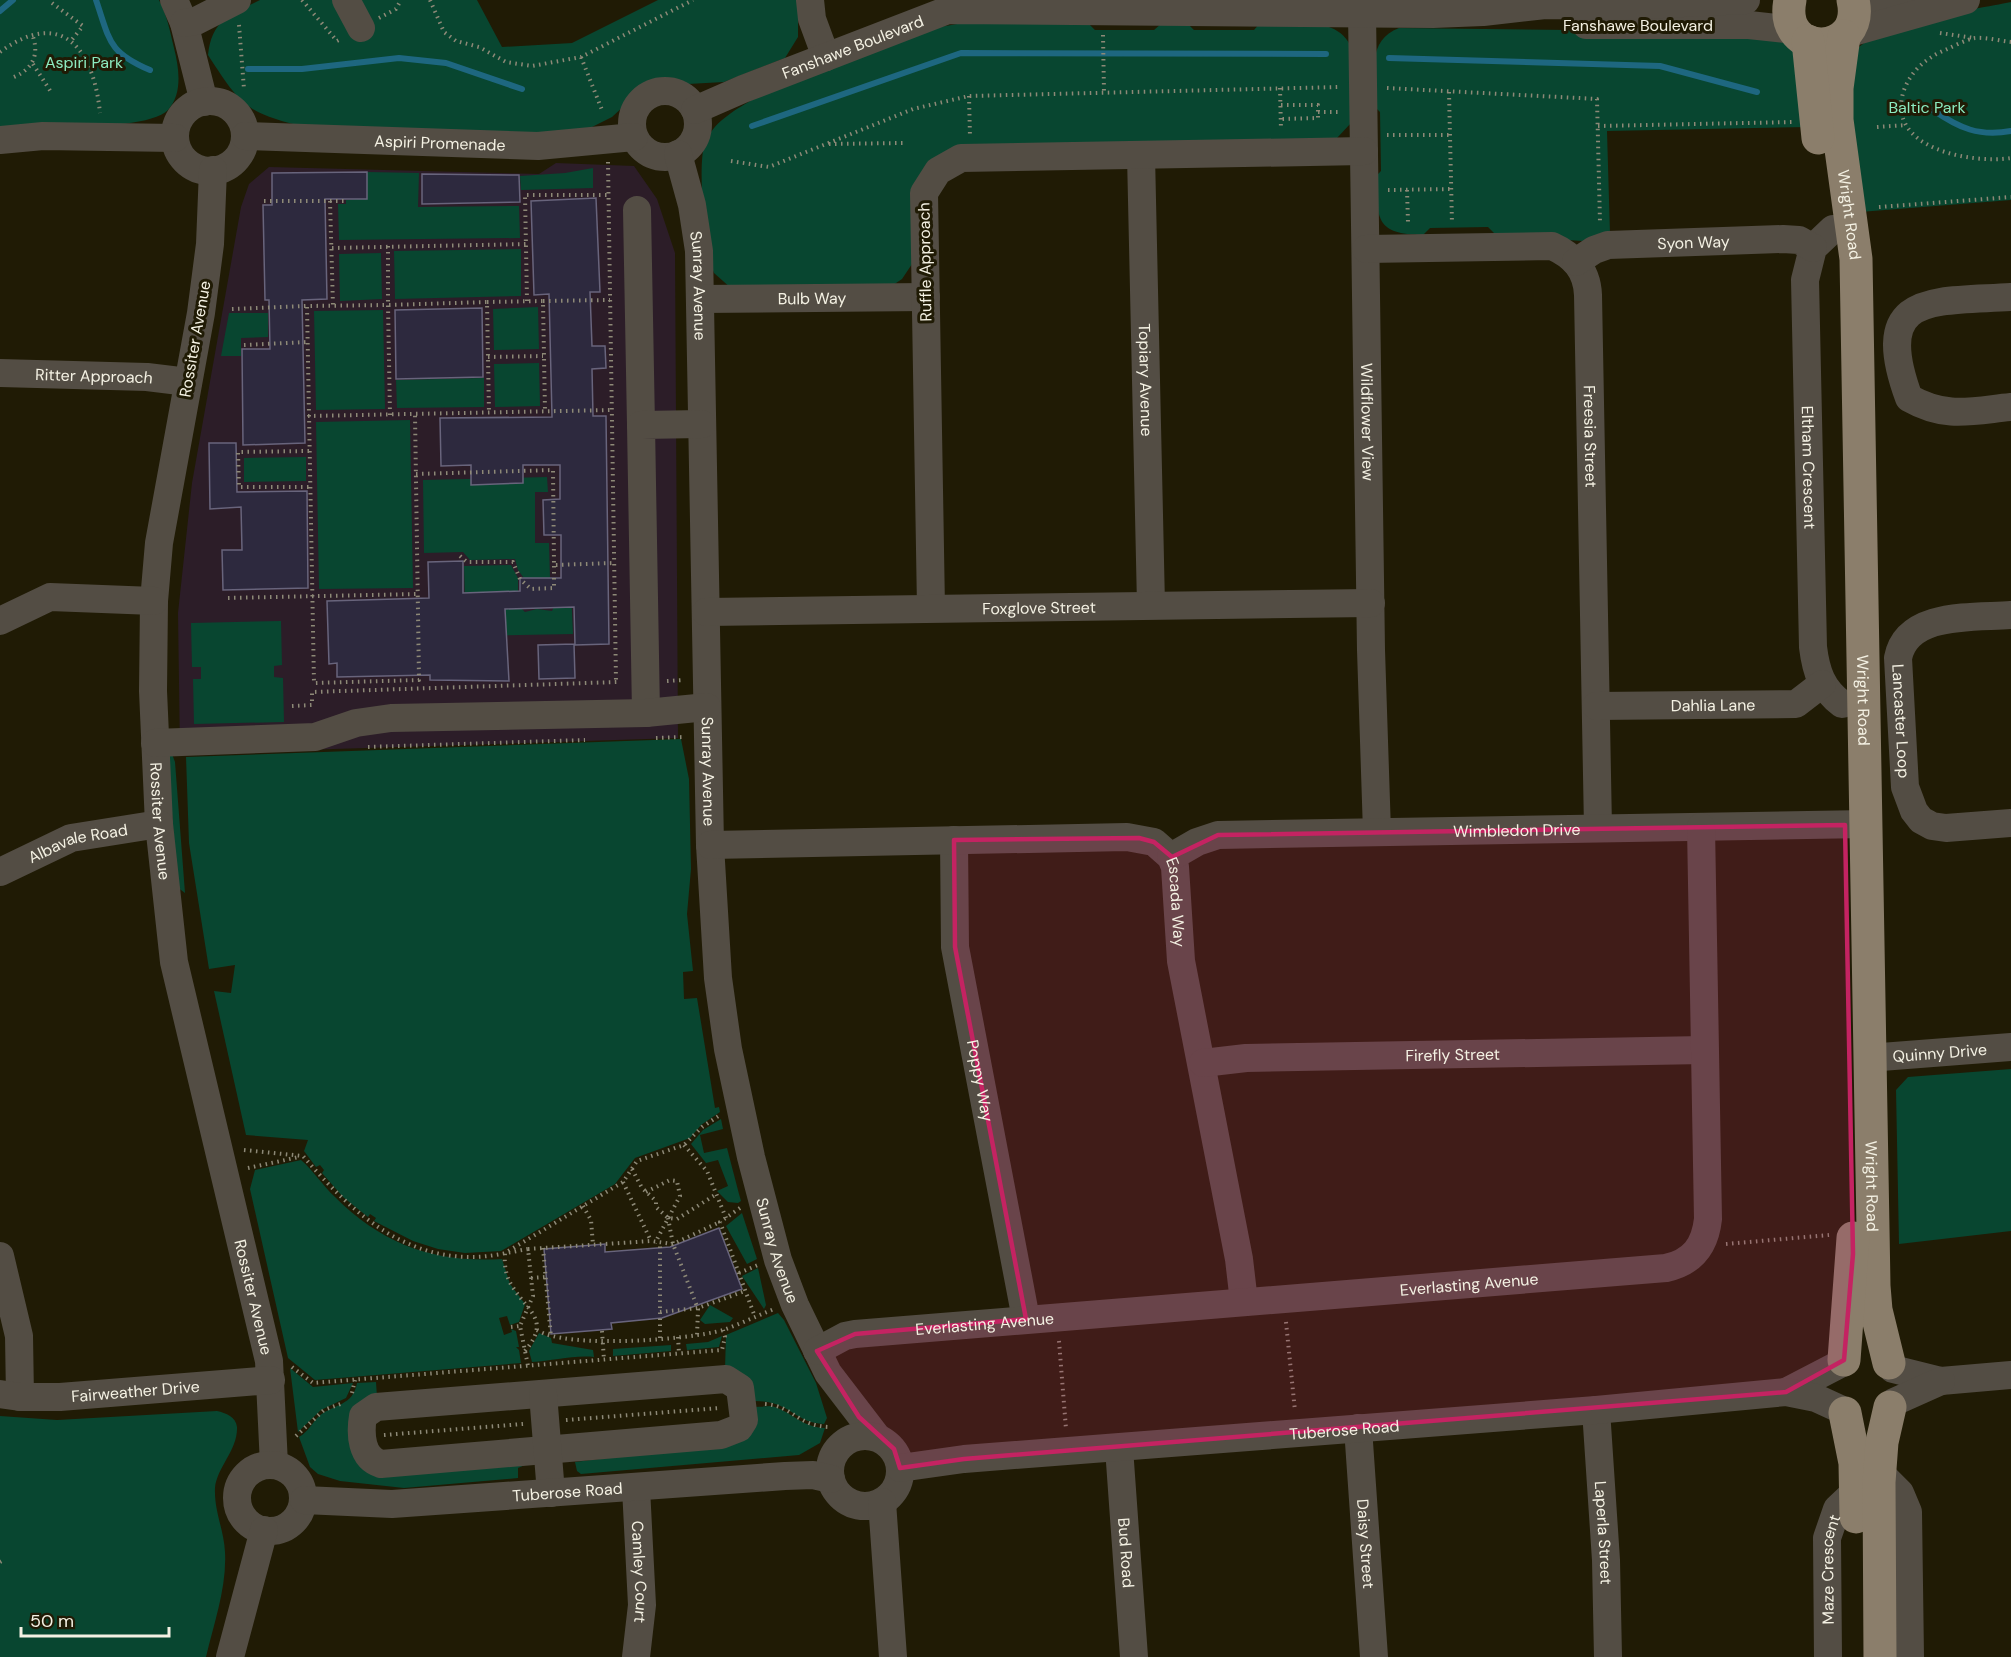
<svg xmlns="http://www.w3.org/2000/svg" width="2011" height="1657" font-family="'DM Sans',sans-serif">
<rect width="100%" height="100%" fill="#201b05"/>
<path fill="#2c1d28" d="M 556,163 L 634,166 L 657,199 L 675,253 L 678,738 L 180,754 L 178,613 L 192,483 L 241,207 L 249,184 L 269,167 L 539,174 Z"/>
<path fill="#084630" d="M 0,0 L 159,0 C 167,15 170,31 174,48 C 179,68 183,93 168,110 C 147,132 33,126 0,126 Z
M 260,0 L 477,0 L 502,47 L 572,43 L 658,0 L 798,0 L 798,37 L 785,58 L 724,82 L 652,86 L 637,94 L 612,117 L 588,129 L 566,134 L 306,127 C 246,113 241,106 208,55 C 212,19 230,15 260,0 Z
M 2011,2 L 2011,200 L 1860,212 L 1846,133 L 1854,52 C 1879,23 1972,10 2011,2 Z
M 1088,23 L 1095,30 L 1154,30 L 1162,23 L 1187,23 L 1194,30 L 1254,30 L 1260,23 C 1288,24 1336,15 1350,45 L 1351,123 L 1337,138 L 951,151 L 914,261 L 902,279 L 893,285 L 732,289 L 714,273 C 705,253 696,159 706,140 C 716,120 737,109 755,98 L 940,27 L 957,24 Z
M 1399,28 L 1758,32 L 1795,43 L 1809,127 L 1607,131 L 1610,234 L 1582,241 L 1496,235 L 1488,227 L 1430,228 L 1423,235 C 1375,234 1379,220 1374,178 L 1381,171 L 1380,112 L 1372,104 C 1374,75 1367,40 1399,28 Z
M 593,168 L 593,188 L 521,190 L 520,176 L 565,173 Z
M 367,172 L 419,173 L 418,207 L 519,206 L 520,238 L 339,240 L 338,204 L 346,204 L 346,200 L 367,198 Z
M 521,249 L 521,296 L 395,299 L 394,251 Z
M 381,253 L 382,299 L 340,301 L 339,254 Z
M 538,307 L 539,349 L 494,350 L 493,309 Z
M 383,310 L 385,409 L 316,410 L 314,311 Z
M 229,313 L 268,313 L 268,337 L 241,338 L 241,356 L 221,356 Z
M 539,363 L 540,406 L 495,407 L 494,364 Z
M 484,378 L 484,407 L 397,408 L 396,380 Z
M 410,420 L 413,588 L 319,589 L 316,422 Z
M 306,457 L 306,481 L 244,482 L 244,458 Z
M 547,477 L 548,492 L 535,492 L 535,543 L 549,543 L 550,579 L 526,581 L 518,570 L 515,559 L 470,560 L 463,552 L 424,553 L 423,480 Z
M 511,565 L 518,578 L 518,605 L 525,612 L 537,609 L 552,611 L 570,570 L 573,634 L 466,636 L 464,566 Z
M 281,621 L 282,665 L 274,666 L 274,677 L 283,678 L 284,722 L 194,724 L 193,679 L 201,679 L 201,667 L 192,667 L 191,623 Z
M 681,739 L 689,779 L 691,869 L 687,914 L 693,971 L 683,972 L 684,999 L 697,998 L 715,1108 L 719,1107 L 720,1112 L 701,1125 L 690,1138 L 635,1158 L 615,1184 L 501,1251 L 465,1253 L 438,1249 L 413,1241 L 374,1221 L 376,1218 L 370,1214 L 368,1217 L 343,1197 L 322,1173 L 324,1170 L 320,1165 L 316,1167 L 304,1151 L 308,1140 L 246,1135 L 214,991 L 231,993 L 235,965 L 209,969 L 189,843 L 186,757 Z
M 168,754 L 172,754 L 175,762 L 185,893 L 177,887 Z
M 2011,1069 L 2011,1231 L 1899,1244 L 1896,1090 L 1908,1077 Z
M 721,1119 L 723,1129 L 700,1135 L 704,1153 L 727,1148 L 739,1194 L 741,1201 L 738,1203 L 728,1202 L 717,1191 L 728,1186 L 718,1160 L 706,1163 L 691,1144 L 703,1130 Z
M 301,1160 C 313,1170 323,1186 335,1197 C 383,1245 435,1263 502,1259 L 510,1284 L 525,1304 L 519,1322 L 510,1325 L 507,1316 L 499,1318 L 504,1335 L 512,1332 L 511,1329 L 516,1331 L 519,1347 L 516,1347 L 519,1350 L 521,1363 L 315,1380 L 288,1358 L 250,1189 L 255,1170 Z
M 742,1213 L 757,1259 L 747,1264 L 726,1226 Z
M 758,1268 L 766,1305 L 764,1309 L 742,1276 Z
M 710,1305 L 733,1318 L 730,1322 L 705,1324 L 700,1320 Z
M 778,1313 L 784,1320 L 816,1383 L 827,1418 L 824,1424 C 794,1423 791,1401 755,1401 L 725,1369 L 726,1335 Z
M 539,1333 L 551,1338 L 552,1343 L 593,1350 L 594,1357 C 573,1355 553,1361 532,1362 L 529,1351 Z
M 722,1336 L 719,1347 L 687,1350 L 686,1344 L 708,1342 Z
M 671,1345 L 671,1351 L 613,1356 L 613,1349 Z
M 290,1368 L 313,1387 L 353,1383 L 346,1398 L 321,1410 L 298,1432 Z
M 376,1382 L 377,1397 L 358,1455 L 525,1465 L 518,1468 L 518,1478 L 404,1488 L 340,1481 L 318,1474 L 310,1467 L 299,1437 C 308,1432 312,1423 319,1416 C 334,1404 353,1406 357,1383 Z
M 771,1406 C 792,1411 800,1427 825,1428 L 820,1443 L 799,1455 L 581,1474 L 577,1471 L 575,1462 L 730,1443 L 754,1407 Z
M 217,1411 C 226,1413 236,1417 237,1427 C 238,1450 217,1467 215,1488 C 214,1511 224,1530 225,1552 C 227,1587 214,1623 206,1657 L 0,1657 L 0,1416 L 57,1420 Z"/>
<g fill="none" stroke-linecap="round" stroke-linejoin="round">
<path stroke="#1e6780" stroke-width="6" d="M 96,0 C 110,41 108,52 150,70
M 0,11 L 13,0
M 1389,58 L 1660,66 L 1757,92
M 248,69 L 302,69 L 399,58 L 446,63 L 522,89
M 1933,110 C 1959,128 1979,137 2011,131
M 752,126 L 961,53 L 1326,54"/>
</g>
<path fill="#2d293e" stroke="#68647c" stroke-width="1.5" d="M 367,172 L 367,199 L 325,199 L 327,299 L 302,300 L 305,443 L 243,445 L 242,349 L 270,349 L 269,300 L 265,300 L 263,205 L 272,205 L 272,173 Z
M 422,174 L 519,175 L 520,202 L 422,204 Z
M 596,198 L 600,292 L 590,292 L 592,346 L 605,346 L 606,368 L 592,369 L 593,416 L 606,416 L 609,644 L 575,645 L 574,607 L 505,609 L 509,681 L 430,680 L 430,675 L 337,677 L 337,663 L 329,664 L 327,601 L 429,598 L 428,562 L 463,561 L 463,593 L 520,591 L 520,578 L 561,578 L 561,535 L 544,535 L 543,500 L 560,499 L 560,465 L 523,465 L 523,483 L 471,485 L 471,465 L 441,466 L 440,418 L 552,417 L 549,294 L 534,295 L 531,201 Z
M 482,308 L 483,377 L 396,379 L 395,310 Z
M 209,443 L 236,443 L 237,492 L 307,491 L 308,588 L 223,590 L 222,550 L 242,550 L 241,507 L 210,509 Z
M 574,644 L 575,678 L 539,679 L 538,645 Z
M 719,1228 L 742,1289 L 662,1318 L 611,1323 L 612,1329 L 551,1334 L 544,1249 L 605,1244 L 605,1252 L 670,1247 Z"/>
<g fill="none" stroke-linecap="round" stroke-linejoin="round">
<path stroke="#8d8977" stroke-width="4" stroke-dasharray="1.5 4.5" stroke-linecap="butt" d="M 302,0 L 337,41 L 341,39
M 430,0 L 444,32 L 456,41 L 479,47 L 506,62 L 532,66 L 581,57 L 693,0
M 52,3 L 83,26 L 70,42
M 379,18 L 396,9 L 401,0
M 239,25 L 244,89
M 1940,33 L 1974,38
M 1103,35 L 1104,92
M 2011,42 C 2000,41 1986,37 1975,38 C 1965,40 1954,46 1945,50 C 1926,58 1911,71 1904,90 C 1884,149 1972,164 2011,158
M 0,52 C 63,6 94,51 100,113
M 581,57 L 602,110
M 33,64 L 51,92
M 14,77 C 33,69 40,54 32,34
M 1280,88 L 1281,130
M 1387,88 L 1597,99 L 1600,223
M 1449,92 L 1452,224
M 969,96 L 970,137
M 1281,105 L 1318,105 L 1318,118 L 1281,119
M 1318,112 L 1340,112
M 1598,126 L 1792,122
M 1877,127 L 1907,125
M 1387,135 L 1450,135
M 829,144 L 903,143
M 731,161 L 769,167 L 913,109 L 969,96 L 1340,87
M 608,162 L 616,682
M 1388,190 L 1452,189
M 1407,190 L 1408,222
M 264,201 L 345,201
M 330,201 L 333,306
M 1879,207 L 2011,197
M 388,246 L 388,305 L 487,302 L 489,413
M 332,248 L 526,244
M 527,301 L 525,195 L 608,195
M 543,301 L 610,300
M 487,302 L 543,301 L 545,411
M 232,309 L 307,306
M 244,345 L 307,342
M 488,357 L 543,356
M 390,415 L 388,305 L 307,306 L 314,683 L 419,680 L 415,414
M 308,416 L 612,410
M 309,451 L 238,452 L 239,487 L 310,487
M 416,474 L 553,470 L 554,565 L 614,563
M 460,556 L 467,562 L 513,562 L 520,579 L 531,589 L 554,588 L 554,565
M 228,598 L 418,594
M 667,681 L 683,680
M 292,706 L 312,705 L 312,692 L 617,682
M 656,738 L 684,737
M 368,747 L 585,740
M 684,1145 L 707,1171 L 726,1218
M 244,1150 L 303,1156 C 347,1207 399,1258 473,1257 C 491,1257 510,1252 528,1249 L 533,1296 L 520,1326 L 528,1366
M 248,1168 L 299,1157
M 632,1169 L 642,1188 L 656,1201 L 656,1207 L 668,1218 L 677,1219 L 715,1195
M 623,1182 L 651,1241
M 646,1192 L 670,1180 L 677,1181 L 680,1196 L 655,1243
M 583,1206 L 591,1220 L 593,1245
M 740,1208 L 720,1222 L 755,1317
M 668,1218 L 673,1244 L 698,1309 L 697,1336
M 1726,1244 L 1829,1235
M 543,1248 L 551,1337
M 528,1249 L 651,1241 L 673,1244 L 720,1222
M 739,1273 L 758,1265
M 531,1278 L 546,1277
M 660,1312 L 698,1308 L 745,1291
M 1286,1322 L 1295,1411
M 511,1327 L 520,1326
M 537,1330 C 565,1349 689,1340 723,1330 C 740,1324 757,1316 774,1309
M 602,1331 L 604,1360
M 678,1337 L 679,1354
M 660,1338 L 660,1244
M 1059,1341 L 1066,1429
M 525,1351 C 550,1321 530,1313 514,1289 C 506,1278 504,1266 505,1253 L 623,1182 L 637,1161 L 684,1145 L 702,1127 L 720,1115
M 292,1367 L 313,1383 L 722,1350 L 725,1337 L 723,1330
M 352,1393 L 355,1380
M 765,1404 C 794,1406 796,1426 830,1427
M 566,1420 L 720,1408
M 384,1435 L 523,1424
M 296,1436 L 324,1410 L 343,1403
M 0,1562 L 5,1559"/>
<g stroke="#534d44" stroke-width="28">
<path d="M 174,0 L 184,23 L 204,102"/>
<path d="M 346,0 L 361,28"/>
<path d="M 810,0 L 812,19 L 826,57"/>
<path d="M 1874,0 L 1928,3"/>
<path id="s1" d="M 1362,12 L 1371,650 L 1377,832"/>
<path d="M 184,23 L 196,21 L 237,0"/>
<path d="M 1586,25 L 1749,25 L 1794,30"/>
<path d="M 1846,34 L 1966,0"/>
<circle cx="665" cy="124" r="33"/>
<circle cx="210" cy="136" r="35"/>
<path id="s2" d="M 695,110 L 743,89 L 948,10 L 1433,14 L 1483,12 L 1545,5 L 1621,6 L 1746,0"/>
<path id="s3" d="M 245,136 L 538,146 L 634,137"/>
<path d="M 0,140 L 43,136 L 175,138"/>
<path id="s4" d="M 678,154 L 692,205 L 699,251 L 710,845 L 718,978 L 728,1049 L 751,1157 L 778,1260 L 795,1305 L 828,1373 L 877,1437"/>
<path id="s5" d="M 1141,155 L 1151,605"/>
<path id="s6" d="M 213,170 L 210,244 L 201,313 L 159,543 L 154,601 L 153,691 L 159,824 L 174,962 L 269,1361 L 274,1465"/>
<path d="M 637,210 L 641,425"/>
<path id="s7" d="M 1833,229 L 1813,248 L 1805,280 L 1813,647 C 1816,672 1822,689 1842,704"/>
<path id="s8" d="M 1366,249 L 1552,246 C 1574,256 1587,270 1588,295 L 1598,828"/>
<path id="s9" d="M 1576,262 L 1594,250 L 1608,245 L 1783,239 L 1799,240 L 1813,248"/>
<path d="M 2011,297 C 1932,302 1870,292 1909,398 C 1946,419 1971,411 2011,407"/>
<path id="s10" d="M 700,299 L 926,297"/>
<path id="s11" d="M 0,373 L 147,377 L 188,382"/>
<path d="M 931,608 L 924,193 L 938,171 L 961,158 L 1364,151"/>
<path id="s12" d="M 706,612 L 1371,603"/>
<path id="s13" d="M 2011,615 C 1975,618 1907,611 1898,658 L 1905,787 L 1914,811 L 1921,820 L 1932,826 L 1946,828 L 2011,823"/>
<path d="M 0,621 L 50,597 L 154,601"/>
<path id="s14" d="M 1596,706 L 1796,704 L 1822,684"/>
<path d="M 646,713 L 641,425 L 702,424"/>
<path d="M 155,743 L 315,737 L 356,723 L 391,718 L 646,713 L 707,707"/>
<path id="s15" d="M 954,840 L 955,947 L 1026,1319"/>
<path id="s16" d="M 710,845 L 1127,837 L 1154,842 L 1171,857 L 1175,867 L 1181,961 L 1239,1259 L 1244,1302"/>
<path id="s17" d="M 1171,857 L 1197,842 L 1218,835 L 1867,824"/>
<path id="s18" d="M 0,872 L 71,838 L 159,824"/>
<path id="s19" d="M 1868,1058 L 2011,1047"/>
<path id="s20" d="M 1203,1063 L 1246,1058 L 1704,1050"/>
<path d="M 0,1256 L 19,1336 L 20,1397"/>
<path id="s21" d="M 817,1351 L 845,1336 L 855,1334 L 1666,1268 C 1693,1262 1705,1246 1708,1219 L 1701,827"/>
<path d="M 1893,1369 L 1941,1381 L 2011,1375"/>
<path d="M 726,1379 L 740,1388 L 744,1420 L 739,1428 L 721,1435 L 381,1464 C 361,1458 360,1434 363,1416 L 376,1407 Z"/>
<path d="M 1786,1392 L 1838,1365"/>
<path id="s22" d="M 0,1394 L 20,1397 L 60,1397 L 271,1380"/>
<path d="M 543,1394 L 551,1493"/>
<path d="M 1894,1402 L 1941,1381"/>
<path id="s23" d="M 1596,1410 L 1606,1560 L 1608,1657"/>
<path id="s24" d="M 1358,1428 L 1374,1657"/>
<circle cx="865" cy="1471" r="35"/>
<path id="s25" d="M 1119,1448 L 1134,1657"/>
<circle cx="270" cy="1498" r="33"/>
<path id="s26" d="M 900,1468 L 964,1459 L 1596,1410 L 1786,1392 L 1816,1398 L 1840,1409"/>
<path d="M 1879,1472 L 1900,1493 L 1908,1512 L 1910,1657"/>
<path id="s27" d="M 636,1488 L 642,1605 L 636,1657"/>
<path id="s28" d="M 304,1500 L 392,1504 L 785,1476 L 813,1475 L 831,1479"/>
<path d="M 882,1502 L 893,1657"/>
<path d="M 230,1657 L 264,1530"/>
<path id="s29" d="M 1828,1657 L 1827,1538 L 1837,1509 L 1856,1491"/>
</g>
<g stroke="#8b7e6b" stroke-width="33">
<path d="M 1790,0 C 1778,60 1866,57 1853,0"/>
<path id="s30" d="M 1844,36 L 1837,88 L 1837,120 L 1856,259 L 1874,1286 L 1876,1310 L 1889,1363"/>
<path d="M 1808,41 L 1818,138"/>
<path d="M 1844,1360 L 1853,1238"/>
<path d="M 1845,1413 L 1855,1463 L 1856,1517"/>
<path d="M 1880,1657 L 1879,1482 L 1882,1442 L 1890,1407"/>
</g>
</g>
<path fill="#c42362" fill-opacity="0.2" stroke="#c42362" stroke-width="4.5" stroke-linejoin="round" d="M 1845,825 L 1853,1254 L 1844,1360 L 1786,1392 L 964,1459 L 900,1468 L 894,1449 L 859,1417 L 817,1351 L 855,1334 L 1026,1319 L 955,947 L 954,840 L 1139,838 L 1154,842 L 1172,857 L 1218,835 Z"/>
<g text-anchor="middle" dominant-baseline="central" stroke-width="6" stroke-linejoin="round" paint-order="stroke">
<g font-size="16" fill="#f4f1e3" stroke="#201b05">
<text x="1638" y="25">Fanshawe Boulevard</text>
<text stroke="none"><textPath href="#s2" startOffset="170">Fanshawe Boulevard</textPath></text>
<text stroke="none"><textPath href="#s3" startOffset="195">Aspiri Promenade</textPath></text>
<text stroke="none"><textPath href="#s30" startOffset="180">Wright Road</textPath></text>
<text stroke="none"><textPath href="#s9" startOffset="122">Syon Way</textPath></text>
<text transform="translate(925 262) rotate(-91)">Ruffle Approach</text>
<text stroke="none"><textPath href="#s4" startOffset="134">Sunray Avenue</textPath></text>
<text stroke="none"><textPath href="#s10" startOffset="112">Bulb Way</textPath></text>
<text transform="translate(195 339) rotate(-80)">Rossiter Avenue</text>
<text stroke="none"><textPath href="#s11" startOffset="94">Ritter Approach</textPath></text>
<text stroke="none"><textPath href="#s5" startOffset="225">Topiary Avenue</textPath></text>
<text stroke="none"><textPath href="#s1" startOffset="410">Wildflower View</textPath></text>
<text stroke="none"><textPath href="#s8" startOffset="392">Freesia Street</textPath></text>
<text stroke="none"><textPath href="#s7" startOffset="248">Eltham Crescent</textPath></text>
<text stroke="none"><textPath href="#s12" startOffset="333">Foxglove Street</textPath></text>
<text stroke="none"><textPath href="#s30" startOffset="666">Wright Road</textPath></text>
<text stroke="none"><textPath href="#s14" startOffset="117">Dahlia Lane</textPath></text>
<text stroke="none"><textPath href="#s13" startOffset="194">Lancaster Loop</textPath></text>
<text stroke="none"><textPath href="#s4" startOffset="620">Sunray Avenue</textPath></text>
<text stroke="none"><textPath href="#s6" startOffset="656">Rossiter Avenue</textPath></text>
<text stroke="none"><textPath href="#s17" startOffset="351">Wimbledon Drive</textPath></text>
<text stroke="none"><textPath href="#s18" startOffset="84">Albavale Road</textPath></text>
<text stroke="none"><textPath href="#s16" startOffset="513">Escada Way</textPath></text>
<text stroke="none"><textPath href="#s19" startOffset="72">Quinny Drive</textPath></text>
<text stroke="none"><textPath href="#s20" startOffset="250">Firefly Street</textPath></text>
<text stroke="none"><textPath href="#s15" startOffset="243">Poppy Way</textPath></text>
<text stroke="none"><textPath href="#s30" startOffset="1152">Wright Road</textPath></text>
<text stroke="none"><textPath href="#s4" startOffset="1106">Sunray Avenue</textPath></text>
<text stroke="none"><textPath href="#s21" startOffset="658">Everlasting Avenue</textPath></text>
<text stroke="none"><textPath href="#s6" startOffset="1142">Rossiter Avenue</textPath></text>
<text stroke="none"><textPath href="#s21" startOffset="172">Everlasting Avenue</textPath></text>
<text stroke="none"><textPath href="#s22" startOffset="136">Fairweather Drive</textPath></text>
<text stroke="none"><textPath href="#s26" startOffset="446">Tuberose Road</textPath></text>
<text stroke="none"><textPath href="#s28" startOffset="264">Tuberose Road</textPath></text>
<text stroke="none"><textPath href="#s23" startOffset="123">Laperla Street</textPath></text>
<text stroke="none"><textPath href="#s24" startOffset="116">Daisy Street</textPath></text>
<text stroke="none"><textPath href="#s25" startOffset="105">Bud Road</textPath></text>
<text stroke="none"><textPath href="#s29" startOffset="88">Maze Crescent</textPath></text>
<text stroke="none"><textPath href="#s27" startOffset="84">Camley Court</textPath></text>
</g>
<g font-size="16" fill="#8cebc0" stroke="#201b05">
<text x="84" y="62">Aspiri Park</text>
<text x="1927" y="107">Baltic Park</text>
</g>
</g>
<path d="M21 1627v9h148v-9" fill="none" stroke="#f4f1e3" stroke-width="3"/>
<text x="30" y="1627" font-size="18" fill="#f4f1e3" stroke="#201b05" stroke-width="4.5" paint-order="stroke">50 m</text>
</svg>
